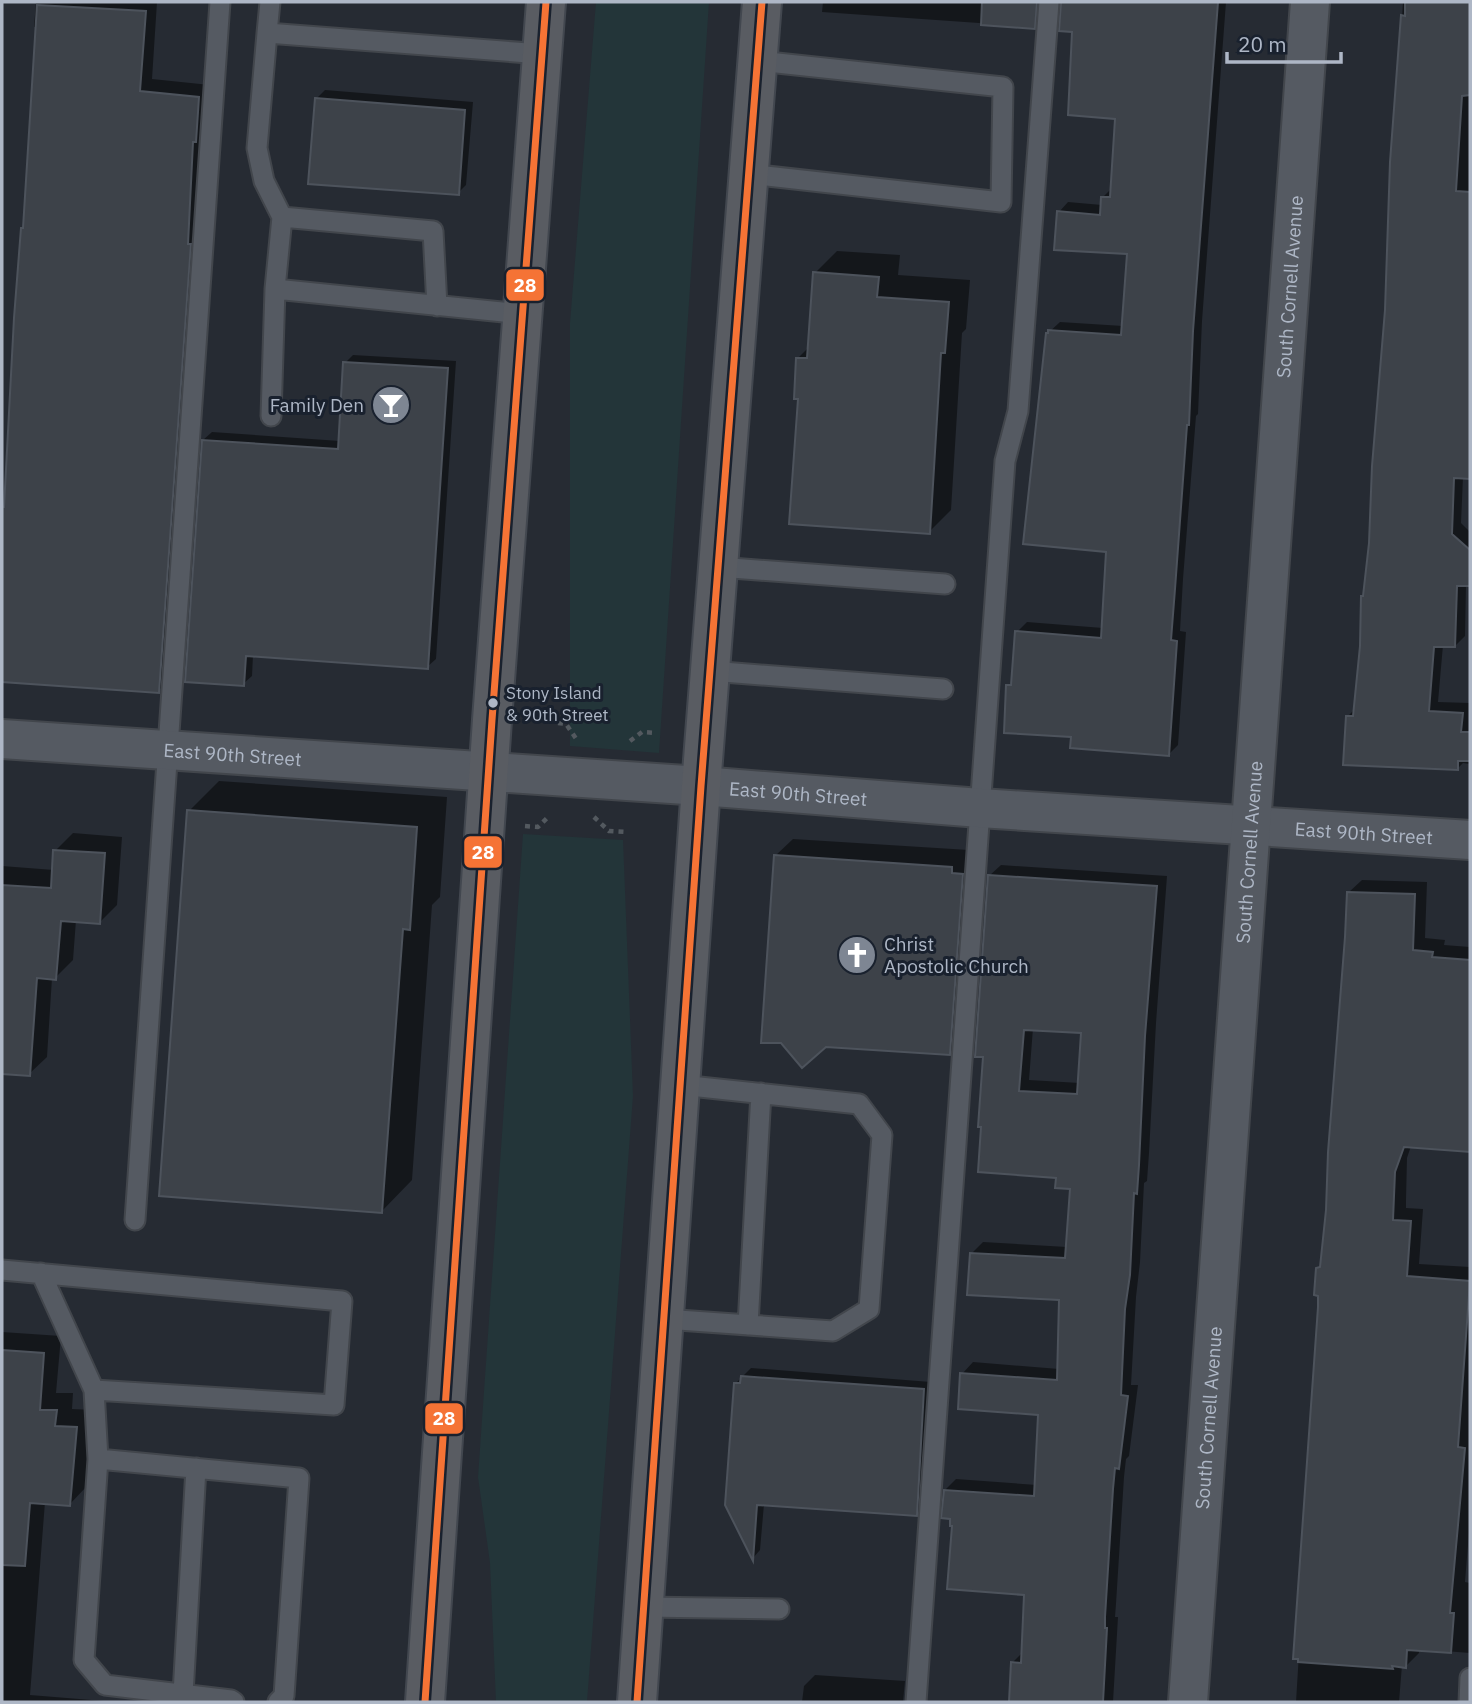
<svg xmlns="http://www.w3.org/2000/svg" width="1472" height="1704" font-family="'IBM Plex Sans',sans-serif">
<rect width="100%" height="100%" fill="#262b33"/>
<path fill="#233539" d="M 596,2 L 709,2 L 659,753 L 570,746 L 570,323 Z
M 523,834 L 623,840 L 633,1096 L 587,1702 L 496,1702 L 490,1563 L 478,1477 Z"/>
<path fill="#0007" fill-rule="evenodd" d="M 36,2 L 157,2 L 152,79 L 210,85 L 170,679 L 158,691 L 2,681 L 2,540 L 37,27 L 34,27 Z
M 823,2 L 1045,2 L 1044,18 L 1034,27 L 822,12 Z
M 1063,2 L 1226,2 L 1202,321 L 1198,414 L 1196,416 L 1183,579 L 1180,631 L 1186,632 L 1178,745 L 1169,754 L 1073,735 L 1008,686 L 1013,680 L 1017,632 L 1027,622 L 1103,628 L 1108,550 L 1047,334 L 1060,322 L 1123,326 L 1129,252 L 1059,212 L 1068,202 L 1102,205 L 1103,197 L 1112,188 L 1117,118 L 1074,30 L 1061,29 Z
M 1403,2 L 1470,2 L 1470,477 L 1463,477 L 1461,523 L 1470,532 L 1470,585 L 1466,585 L 1465,636 L 1455,646 L 1443,645 L 1438,702 L 1470,703 L 1470,764 L 1463,763 L 1458,768 L 1347,717 L 1355,709 L 1365,594 L 1386,310 L 1389,219 Z
M 325,90 L 473,102 L 466,185 L 458,193 L 316,99 Z
M 837,251 L 900,255 L 898,275 L 970,280 L 966,329 L 962,333 L 951,510 L 929,532 L 800,397 L 798,358 L 809,347 L 815,273 Z
M 353,355 L 456,361 L 436,659 L 427,667 L 253,655 L 252,676 L 243,684 L 203,440 L 212,432 L 340,441 L 345,363 Z
M 219,781 L 447,797 L 440,897 L 432,905 L 412,1180 L 382,1211 L 189,811 Z
M 73,833 L 122,837 L 117,905 L 100,922 L 76,920 L 73,960 L 55,978 L 52,978 L 47,1057 L 29,1074 L 2,1072 L 2,866 L 54,870 L 55,851 Z
M 793,839 L 969,850 L 967,1036 L 949,1053 L 782,1042 L 775,856 Z
M 1001,865 L 1167,876 L 1156,1023 L 1149,1153 L 1147,1181 L 1144,1183 L 1140,1262 L 1136,1297 L 1131,1385 L 1138,1385 L 1129,1456 L 1126,1459 L 1124,1477 L 1116,1604 L 1115,1617 L 1118,1617 L 1113,1702 L 1010,1702 L 1012,1663 L 1023,1652 L 1026,1593 L 954,1525 L 945,1490 L 956,1479 L 1037,1485 L 1040,1413 L 962,1374 L 973,1362 L 1059,1369 L 1061,1299 L 972,1253 L 983,1242 L 1067,1247 L 1072,1187 L 1058,1176 L 984,1056 L 989,876 ZM 1033,1028 L 1082,1031 L 1080,1083 L 1029,1080 Z
M 1362,880 L 1427,882 L 1425,938 L 1445,940 L 1444,945 L 1470,947 L 1470,1150 L 1411,1146 L 1407,1158 L 1406,1200 L 1406,1208 L 1423,1209 L 1419,1264 L 1470,1267 L 1470,1520 L 1465,1582 L 1470,1583 L 1470,1653 L 1419,1649 L 1419,1653 L 1406,1666 L 1402,1665 L 1399,1702 L 1296,1702 L 1320,1307 L 1318,1268 L 1322,1264 L 1328,1210 L 1349,892 Z
M 2,1332 L 61,1336 L 56,1393 L 73,1393 L 72,1409 L 94,1410 L 87,1486 L 70,1504 L 45,1502 L 30,1695 L 116,1702 L 2,1702 Z
M 751,1368 L 931,1382 L 925,1506 L 916,1514 L 764,1504 L 760,1550 L 753,1558 L 735,1384 Z
M 815,1675 L 905,1681 L 903,1702 L 802,1702 L 804,1686 Z"/>
<path fill="#3d4249" stroke="#4d535c" stroke-width="2" fill-rule="evenodd" d="M 982,2 L 1037,2 L 1035,29 L 981,25 Z
M 1061,2 L 1218,2 L 1193,331 L 1189,425 L 1187,425 L 1175,589 L 1171,640 L 1177,641 L 1169,756 L 1070,748 L 1071,737 L 1004,733 L 1006,685 L 1011,685 L 1015,631 L 1101,638 L 1106,552 L 1023,544 L 1046,333 L 1048,333 L 1048,330 L 1121,335 L 1127,254 L 1054,250 L 1057,211 L 1100,215 L 1101,197 L 1110,197 L 1115,119 L 1068,115 L 1072,32 L 1059,31 Z
M 1405,2 L 1470,2 L 1470,95 L 1462,96 L 1456,191 L 1470,192 L 1470,479 L 1454,478 L 1452,534 L 1470,550 L 1470,586 L 1457,586 L 1455,647 L 1434,647 L 1429,711 L 1463,713 L 1461,732 L 1470,732 L 1470,761 L 1458,761 L 1458,770 L 1343,765 L 1346,716 L 1353,716 L 1360,646 L 1361,596 L 1363,596 L 1369,543 L 1372,466 L 1385,310 L 1390,162 L 1401,15 L 1405,16 Z
M 37,5 L 146,11 L 140,91 L 199,97 L 196,142 L 193,142 L 188,244 L 191,244 L 159,693 L 2,682 L 2,507 L 4,507 L 14,318 L 21,228 L 23,228 Z
M 315,98 L 465,110 L 459,195 L 308,184 Z
M 813,272 L 879,277 L 877,297 L 949,302 L 945,353 L 941,353 L 930,534 L 789,524 L 798,399 L 794,399 L 796,358 L 807,358 Z
M 343,362 L 448,368 L 428,669 L 246,656 L 244,686 L 185,682 L 202,440 L 338,449 Z
M 187,810 L 417,827 L 410,930 L 403,929 L 382,1213 L 159,1196 Z
M 53,850 L 105,853 L 100,924 L 61,921 L 56,980 L 37,978 L 30,1076 L 2,1074 L 2,885 L 51,888 Z
M 774,855 L 952,867 L 952,873 L 963,874 L 950,1055 L 826,1047 L 802,1068 L 781,1043 L 761,1043 Z
M 988,875 L 1157,886 L 1145,1036 L 1139,1165 L 1137,1194 L 1134,1193 L 1130,1275 L 1125,1309 L 1121,1395 L 1128,1396 L 1119,1469 L 1115,1468 L 1113,1489 L 1105,1617 L 1105,1628 L 1107,1628 L 1103,1702 L 1009,1702 L 1011,1662 L 1021,1663 L 1024,1595 L 947,1589 L 952,1526 L 950,1526 L 950,1519 L 941,1518 L 944,1490 L 1034,1496 L 1038,1415 L 958,1409 L 960,1373 L 1057,1380 L 1059,1300 L 967,1295 L 970,1253 L 1065,1258 L 1070,1189 L 1055,1188 L 1056,1178 L 978,1172 L 981,1127 L 978,1127 L 983,1057 L 975,1057 ZM 1024,1030 L 1081,1033 L 1077,1094 L 1019,1091 Z
M 1347,892 L 1415,894 L 1413,950 L 1433,952 L 1432,957 L 1470,960 L 1470,1152 L 1404,1147 L 1395,1172 L 1393,1220 L 1411,1221 L 1407,1276 L 1470,1281 L 1458,1447 L 1465,1448 L 1450,1613 L 1454,1613 L 1451,1653 L 1407,1650 L 1406,1668 L 1392,1666 L 1393,1669 L 1298,1662 L 1298,1659 L 1293,1659 L 1318,1307 L 1318,1296 L 1314,1295 L 1316,1268 L 1320,1267 L 1326,1210 L 1328,1152 L 1345,937 Z
M 2,1350 L 44,1353 L 40,1410 L 57,1410 L 55,1426 L 77,1427 L 70,1506 L 30,1503 L 25,1566 L 2,1565 Z
M 741,1376 L 924,1389 L 917,1516 L 757,1505 L 753,1561 L 725,1505 L 734,1383 L 740,1383 Z"/>
<g fill="none" stroke-linecap="round" stroke-linejoin="round">
<defs>
<path id="service" d="M 270,2 L 267,33 L 542,54
M 267,33 L 257,148 L 264,181 L 282,217
M 749,174 L 1001,202 L 1003,87 L 758,61
M 275,289 L 523,314
M 271,416 L 275,289 L 282,217 L 433,231 L 437,306
M 718,567 L 945,584
M 710,671 L 943,689
M 135,1220 L 220,2
M 2,1270 L 342,1301 L 334,1405 L 94,1390 L 41,1273
M 664,1319 L 833,1331 L 869,1309 L 882,1135 L 859,1104 L 681,1085
M 748,1325 L 761,1093
M 94,1390 L 98,1459 L 84,1660 L 105,1685 L 231,1700 L 234,1702
M 98,1459 L 299,1478 L 284,1696 L 278,1702
M 644,1607 L 779,1609
M 183,1694 L 196,1468
M 916,1702 L 1005,461 L 1018,411 L 1049,2
M 1469,1702 L 1470,1678"/>
<g id="minor">
<path id="s1" d="M 2,739 L 701,786 L 980,808 L 1470,840"/>
<path id="s2" d="M 1188,1702 L 1310,2"/>
</g>
<path id="trunk" d="M 425,1702 L 492,720 L 546,2
M 637,1702 L 701,786 L 762,2"/>
</defs>
<use href="#service" stroke="#42464c" stroke-width="23"/>
<use href="#minor" stroke="#42464c" stroke-width="42"/>
<use href="#trunk" stroke="#42474f" stroke-width="42"/>
<path stroke="#53595f" stroke-width="4.5" stroke-dasharray="5 5" stroke-linecap="butt" d="M 558,723 L 566,724 L 577,740
M 630,741 L 642,732 L 656,733
M 594,817 L 609,831 L 627,832
M 525,826 L 538,827 L 549,816"/>
<use href="#service" stroke="#555a62" stroke-width="19"/>
<use href="#minor" stroke="#555a62" stroke-width="38"/>
<use href="#trunk" stroke="#595c62" stroke-width="38"/>
<defs>
<path id="bus-1" d="M 425,1702 L 492,720 L 546,2
M 637,1702 L 701,786 L 762,2"/>
</defs>
<use href="#bus-1" stroke="#19212e" stroke-width="12"/>
<use href="#bus-1" stroke="#f57335" stroke-width="7"/>
</g>
<defs>
<symbol id="bar-disc" viewBox="-11 -11 22 22"><circle r="9.5" fill="#7e8693" stroke="#19212e"/><path d="M-6-5H6L.8 .8V4.5H3.5V6h-7V4.5H-.8V.8Z" fill="#fff"/></symbol>
<symbol id="church-disc" viewBox="-11 -11 22 22"><circle r="9.5" fill="#7e8693" stroke="#19212e"/><path d="M-1.2-6h2.4v3.5h3.3v2.4h-3.3V6h-2.4V-.1h-3.3v-2.4h3.3Z" fill="#fff"/></symbol>
</defs>
<g fill-rule="evenodd">
<use href="#bar-disc" x="369" y="383" width="44" height="44"/>
<use href="#church-disc" x="835" y="933" width="44" height="44"/>
</g>
<circle fill="#aeb7c6" stroke="#19212e" stroke-width="2.5" cx="493" cy="703" r="6"/>
<g text-anchor="middle" dominant-baseline="central" stroke-width="6" stroke-linejoin="round" paint-order="stroke">
<g font-size="17" fill="#aeb7c6" stroke="#19212e" text-anchor="start">
<text x="506" y="693">Stony Island<tspan x="506" dy="22">&amp; 90th Street</tspan></text>
</g>
<g font-size="19" fill="#aeb7c6" stroke="#19212e">
<text stroke="none"><textPath href="#s2" startOffset="1419">South Cornell Avenue</textPath></text>
<text stroke="none"><textPath href="#s1" startOffset="231">East 90th Street</textPath></text>
<text stroke="none"><textPath href="#s1" startOffset="798">East 90th Street</textPath></text>
<text stroke="none"><textPath href="#s1" startOffset="1365">East 90th Street</textPath></text>
<text stroke="none"><textPath href="#s2" startOffset="852">South Cornell Avenue</textPath></text>
<text stroke="none"><textPath href="#s2" startOffset="285">South Cornell Avenue</textPath></text>
</g>
<g font-size="19" fill="#aeb7c6" stroke="#19212e" text-anchor="end">
<text x="364" y="405">Family Den</text>
<text x="884" y="944" text-anchor="start">Christ<tspan x="884" dy="22">Apostolic Church</tspan></text>
</g>
</g>
<g stroke="#19212e" stroke-width="2.5">
<rect x="505" y="268" width="40" height="34" rx="7" fill="#f57335"/>
<rect x="463" y="835" width="40" height="34" rx="7" fill="#f57335"/>
<rect x="424" y="1402" width="40" height="33" rx="7" fill="#f57335"/>
</g>
<g font-size="19" text-anchor="middle" font-weight="bold" fill="#fff">
<text x="525" y="292">28</text>
<text x="483" y="859">28</text>
<text x="444" y="1425">28</text>
</g>
<rect width="1472" height="1704" fill="none" stroke="#aeb7c6" stroke-width="7"/>
<path d="M1227 52v10h114v-10" fill="none" stroke="#aeb7c6" stroke-width="3.5"/>
<text x="1238" y="52" font-size="21" fill="#aeb7c6" stroke="#19212e" stroke-width="5" paint-order="stroke">20 m</text>
</svg>
